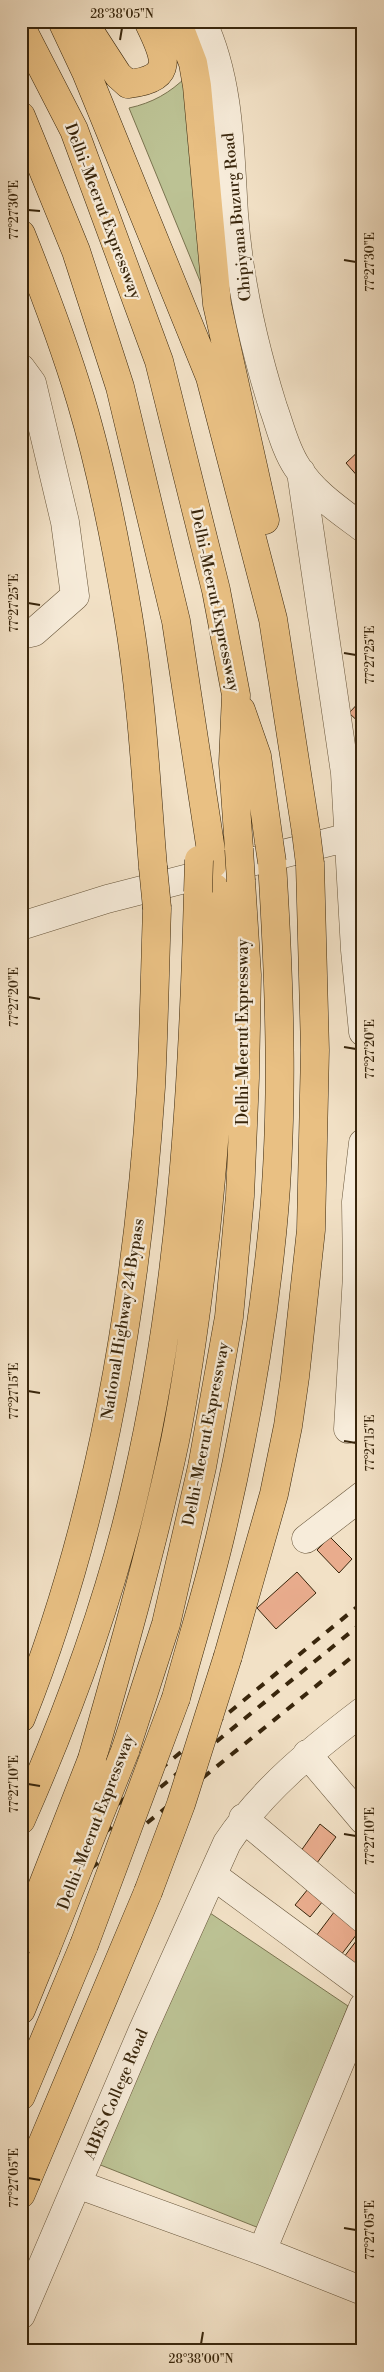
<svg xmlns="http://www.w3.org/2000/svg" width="384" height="2372" font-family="'Libre Bodoni',serif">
<rect width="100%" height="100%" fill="#f2e1c6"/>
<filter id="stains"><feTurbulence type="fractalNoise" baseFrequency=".004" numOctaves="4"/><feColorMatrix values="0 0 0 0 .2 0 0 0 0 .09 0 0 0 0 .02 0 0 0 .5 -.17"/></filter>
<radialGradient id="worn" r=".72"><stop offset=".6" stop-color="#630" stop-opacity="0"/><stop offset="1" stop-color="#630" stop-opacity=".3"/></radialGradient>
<path fill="#bcc294" stroke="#7a7450" d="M 187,76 L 209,303 L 129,108 C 152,103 170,93 187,76 Z
M 210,1913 L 348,2006 L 259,2228 L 98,2164 Z"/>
<path fill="#e9ac8d" stroke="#39260c" d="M 363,447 L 363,476 L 360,479 L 346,463 Z
M 363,698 L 363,726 L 349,713 Z
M 363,738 L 363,757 L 353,749 Z
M 330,1537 L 352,1559 L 339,1573 L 317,1550 Z
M 297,1572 L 316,1593 L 276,1629 L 257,1608 Z
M 320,1824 L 336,1837 L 314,1867 L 298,1855 Z
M 308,1889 L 323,1901 L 310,1917 L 295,1905 Z
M 341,1903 L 363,1926 L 341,1955 L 316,1936 Z
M 363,1932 L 363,1970 L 344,1957 Z"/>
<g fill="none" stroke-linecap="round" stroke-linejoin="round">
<defs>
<path id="minor" d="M 202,21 C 230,80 230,150 234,214 C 239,281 253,343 273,407 C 280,426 285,449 297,467 C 313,493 339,510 363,528
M 21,368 L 32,383 L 65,522 L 75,596 L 34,632 L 21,635
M 301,472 L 345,773 L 355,950 L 363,1032
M 21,926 L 107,899 L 349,837
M 348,1429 L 357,1275 L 356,1202 L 363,1143
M 306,1539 L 363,1495
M 307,1754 L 363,1820
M 243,1818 L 363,1919
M 222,1882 L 363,1986
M 77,2184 L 262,2251 L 363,2291
M 262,2251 L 363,2007
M 21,2315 L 142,2032 L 227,1843 C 262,1790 313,1749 363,1711"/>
<path id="highway" d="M 62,21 L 86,72 L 210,377 L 273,619 L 306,832
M 83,21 L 118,75 L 128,84 C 178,79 164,54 148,21
M 177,21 L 193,63 L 197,86 L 217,304 L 265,520
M 21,27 L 74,130 L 159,361 L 216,590 L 236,695 L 233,763 L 239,849
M 21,116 L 76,251 L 120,387 L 176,621 L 213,864
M 21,234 C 43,289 64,344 81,401 C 102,471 116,544 128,615 C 142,698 146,783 153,867
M 241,710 L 257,756 L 269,842
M 228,1656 L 274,1494 L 288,1426 L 295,1377 L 311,1230 L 315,1050 L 310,864
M 176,1698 C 191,1642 209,1586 222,1529 C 243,1439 260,1345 270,1253 C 285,1123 280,992 272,862
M 21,1718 C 101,1518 137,1301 151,1087 C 154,1027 155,968 157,908
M 125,1751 L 166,1624 L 202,1467 L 229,1317 L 240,1196 L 245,1078 L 247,975 L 241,881
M 92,1759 C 122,1654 152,1548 175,1441 C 189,1371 198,1300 206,1230 C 218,1116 225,1001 215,888
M 21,1820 C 69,1711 111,1598 137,1481 C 181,1288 193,1090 198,892
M 21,2010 L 46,1949
M 21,2096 L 84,1945
M 21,2194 L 148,1892"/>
</defs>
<use href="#minor" stroke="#67553a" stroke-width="29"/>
<use href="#highway" stroke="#39260c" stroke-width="29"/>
<use href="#minor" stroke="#f7ecda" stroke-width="28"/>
<use href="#highway" stroke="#e9c083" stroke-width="28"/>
<path stroke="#39260c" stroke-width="4" stroke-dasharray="9 9" stroke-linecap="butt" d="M 21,1884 L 363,1602
M 21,1901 L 363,1622
M 21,1925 L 363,1648"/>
<defs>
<path id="highway-bridge" d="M 306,832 L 310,864
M 269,842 L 272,862
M 239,849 L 241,881
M 153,867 L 157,908
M 198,892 L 199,860
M 148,1892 L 181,1804 L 228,1656
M 21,1941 L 92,1759
M 84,1945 L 176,1698
M 46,1949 L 125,1751"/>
</defs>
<use href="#highway-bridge" stroke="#39260c" stroke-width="29" stroke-linecap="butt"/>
<use href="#highway-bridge" stroke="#e9c083" stroke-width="28"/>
</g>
<path fill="none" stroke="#39260c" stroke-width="2" d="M 120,40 L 122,28M 28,210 L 40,211M 344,260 L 356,262M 28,603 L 40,605M 344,653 L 356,655M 28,997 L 40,999M 344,1047 L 356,1049M 28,1391 L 40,1393M 344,1441 L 356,1443M 28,1784 L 40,1786M 344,1834 L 356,1836M 28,2178 L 40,2180M 344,2228 L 356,2230M 201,2344 L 203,2332"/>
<g text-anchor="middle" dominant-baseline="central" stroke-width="4.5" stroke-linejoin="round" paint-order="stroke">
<g font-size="16" fill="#39260c" stroke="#f7ecda">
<text transform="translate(103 211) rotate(69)">Delhi-Meerut Expressway</text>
<text transform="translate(237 217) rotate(-96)">Chipiyana Buzurg Road</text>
<text transform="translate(215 600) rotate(78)">Delhi-Meerut Expressway</text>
<text transform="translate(243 1032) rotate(-90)">Delhi-Meerut Expressway</text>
<text transform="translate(123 1319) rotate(-81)">National Highway 24 Bypass</text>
<text transform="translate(206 1434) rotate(-79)">Delhi-Meerut Expressway</text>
<text transform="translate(96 1822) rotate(-69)">Delhi-Meerut Expressway</text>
<text transform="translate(116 2094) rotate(-67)">ABES College Road</text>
</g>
</g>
<rect width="384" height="2372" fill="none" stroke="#f2e1c6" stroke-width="55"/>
<rect x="28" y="28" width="328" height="2316" fill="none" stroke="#39260c" stroke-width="2"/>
<g font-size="12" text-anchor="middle" fill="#39260c">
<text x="122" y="18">28°38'05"N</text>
<text transform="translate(14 210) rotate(-90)" y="4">77°27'30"E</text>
<text transform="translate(370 262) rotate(-90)" y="4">77°27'30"E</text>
<text transform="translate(14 603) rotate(-90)" y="4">77°27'25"E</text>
<text transform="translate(370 655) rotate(-90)" y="4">77°27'25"E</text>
<text transform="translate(14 997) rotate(-90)" y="4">77°27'20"E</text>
<text transform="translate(370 1049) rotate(-90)" y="4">77°27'20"E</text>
<text transform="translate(14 1391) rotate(-90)" y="4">77°27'15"E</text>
<text transform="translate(370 1443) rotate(-90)" y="4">77°27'15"E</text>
<text transform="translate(14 1784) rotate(-90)" y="4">77°27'10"E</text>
<text transform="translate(370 1836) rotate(-90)" y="4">77°27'10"E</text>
<text transform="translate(14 2178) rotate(-90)" y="4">77°27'05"E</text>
<text transform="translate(370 2230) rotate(-90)" y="4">77°27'05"E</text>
<text x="201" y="2363">28°38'00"N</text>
</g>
<rect width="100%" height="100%" filter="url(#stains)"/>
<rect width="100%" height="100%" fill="url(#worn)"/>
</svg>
